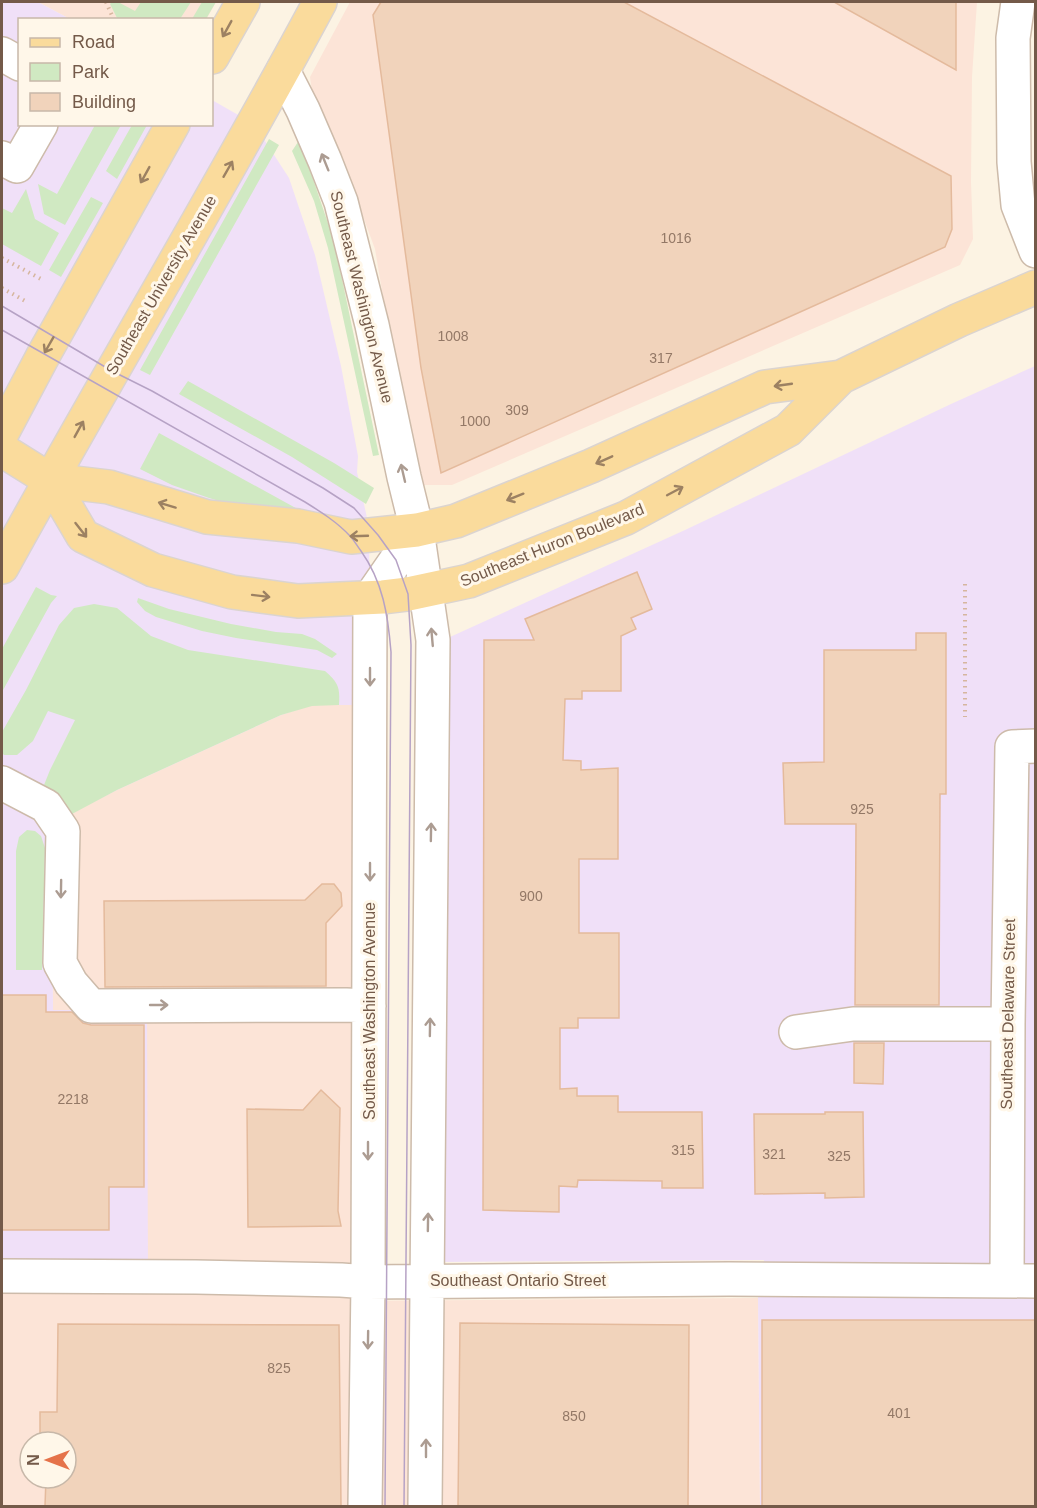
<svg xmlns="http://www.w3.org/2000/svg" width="1037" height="1508" font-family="Arial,sans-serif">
<rect width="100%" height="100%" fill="#fcf3e3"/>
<path fill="#fce4d7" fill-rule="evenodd" d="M 38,2 L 216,2 L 206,20 L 70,19 Z
M 350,2 L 977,2 L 972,77 L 971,182 L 973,239 L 960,265 L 452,485 L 424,485 L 412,468 L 375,249 L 340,154 L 314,105 L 310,77 Z
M 312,705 L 360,705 L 351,1301 L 758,1298 L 760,1506 L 2,1506 L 2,1276 L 147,1010 L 53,1010 L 52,822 L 117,790 L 281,715 ZM 30,1442 L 66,1442 L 66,1478 L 30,1478 Z"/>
<path fill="#f0e0f8" d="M 2,2 L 38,2 L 70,19 L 20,20 L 20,124 L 212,124 L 212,100 L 254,124 L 289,178 L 315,255 L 341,366 L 358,456 L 357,472 L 369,527 L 370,657 L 360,705 L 312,705 L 281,715 L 117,790 L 52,823 L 53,1010 L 147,1010 L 148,1277 L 2,1276 Z
M 1035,366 L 1035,1506 L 760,1506 L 758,1298 L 764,1260 L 434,1262 L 439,642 L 685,530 L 951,404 Z"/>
<path fill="#d0e9c2" d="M 112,2 L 118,2 L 135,11 L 141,2 L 191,2 L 180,19 L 118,20 L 110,4 Z
M 202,2 L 216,2 L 206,19 L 192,19 Z
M 95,125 L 121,125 L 65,225 L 44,214 L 38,184 L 57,194 Z
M 132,125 L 147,125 L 117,179 L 106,171 Z
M 269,139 L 279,145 L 150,375 L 140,370 Z
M 298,142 L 311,173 L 334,241 L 379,455 L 373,456 L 328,248 L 314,201 L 292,151 Z
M 26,189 L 35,219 L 59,233 L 41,266 L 2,244 L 2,208 L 12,213 Z
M 91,197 L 103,203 L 61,277 L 49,270 Z
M 188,381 L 334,463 L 374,488 L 366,504 L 292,457 L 179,394 Z
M 159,433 L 303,512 L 244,508 L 209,498 L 172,485 L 140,469 Z
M 36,587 L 51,595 L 57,596 L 51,603 L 2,692 L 2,649 Z
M 138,598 L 169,609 L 231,624 L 276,632 L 302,634 L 315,639 L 337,654 L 332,658 L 317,650 L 236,638 L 202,631 L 156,617 L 145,611 L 137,602 Z
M 94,604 L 117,608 L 151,636 L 188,650 L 325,671 C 339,683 340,688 339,705 L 312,706 L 281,715 L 117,790 L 72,814 L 51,795 L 44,785 L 50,770 L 75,720 L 48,711 L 33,741 L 17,755 L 4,755 L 2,753 L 2,732 L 26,690 L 59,625 L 74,608 Z
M 27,830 L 35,831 L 41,836 L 45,848 L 42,970 L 16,970 L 16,851 L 19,837 Z"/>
<path fill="#f1d3bb" stroke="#e4ba9c" stroke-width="1.5" d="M 381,2 L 624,2 L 951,176 L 952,229 L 945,247 L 441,473 L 421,368 L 373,15 Z
M 834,2 L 956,2 L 956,70 Z
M 637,572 L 652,609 L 631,618 L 636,629 L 621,636 L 621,691 L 582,691 L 582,699 L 565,699 L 563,760 L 581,761 L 581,770 L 618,768 L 618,859 L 579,859 L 579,933 L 619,933 L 619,1018 L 578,1018 L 578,1028 L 560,1028 L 560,1089 L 577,1088 L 577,1096 L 618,1096 L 618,1112 L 702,1112 L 703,1188 L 662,1188 L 662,1181 L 578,1180 L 577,1187 L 559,1186 L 559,1212 L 483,1210 L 484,640 L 534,640 L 525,619 Z
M 916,633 L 946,633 L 946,794 L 940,794 L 939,1005 L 855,1005 L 856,824 L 785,824 L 783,763 L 824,762 L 824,650 L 916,650 Z
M 322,884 L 334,884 L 341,893 L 342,906 L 326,923 L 326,986 L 105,987 L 104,901 L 305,900 Z
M 2,995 L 46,995 L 46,1012 L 72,1012 L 83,1023 L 91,1025 L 144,1025 L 144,1187 L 109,1187 L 109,1230 L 2,1230 Z
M 854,1043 L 884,1043 L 883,1084 L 854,1083 Z
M 321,1090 L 340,1108 L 338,1211 L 341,1226 L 248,1227 L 247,1109 L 303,1110 Z
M 825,1112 L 863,1112 L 864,1197 L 825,1198 L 825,1193 L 755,1194 L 754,1114 L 825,1114 Z
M 762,1320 L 1035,1320 L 1035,1506 L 762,1506 Z
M 460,1323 L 689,1325 L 688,1506 L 458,1506 Z
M 58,1324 L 339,1325 L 341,1506 L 45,1506 L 46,1478 L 66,1478 L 66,1442 L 40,1442 L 40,1412 L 57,1412 Z"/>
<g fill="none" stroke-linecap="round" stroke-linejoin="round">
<defs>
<path id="minor" d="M 1018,2 L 1013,38 L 1014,162 L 1018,205 L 1036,251
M 2,54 L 20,64
M 283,71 L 303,110 L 325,161 L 341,202 L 372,325 L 404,477 L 417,530 L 433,640 L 425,1506
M 2,158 L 17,166 L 41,124
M 2,783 L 46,806 L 63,831 L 60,963 L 71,983 L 91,1006 L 346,1005 L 369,1006
M 796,1032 L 853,1024 L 1008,1024
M 2,1276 L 196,1277 L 341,1280 L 368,1282 L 729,1279 L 1036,1281
M 1007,1281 L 1008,1024 L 1012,747 L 1036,746
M 365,1506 L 368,1282 L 370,598 L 417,530"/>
<path id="major" d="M 212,57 L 243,2
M 2,433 L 44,354 L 173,124
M 2,450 L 50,480 L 109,487 L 207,517 L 298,526 L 351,537 L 417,530 L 456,521 L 591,466 L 765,387 L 841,377 L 959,320 L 1036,287
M 50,480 L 83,536 L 153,570 L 232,592 L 298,601 L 383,597 L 408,594 L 469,581 L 626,518 L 788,430 L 841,377
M 2,567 C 106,378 218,193 320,2"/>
</defs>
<use href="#minor" stroke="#cdbbaa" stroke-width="36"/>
<use href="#major" stroke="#dbd4d0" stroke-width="36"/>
<path stroke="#d6b69e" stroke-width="4" stroke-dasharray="1.5 4.5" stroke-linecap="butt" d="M 106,2 L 114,20
M 2,258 L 41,279
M 2,288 L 27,302
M 965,584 L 965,717"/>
<use href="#minor" stroke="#fff" stroke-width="33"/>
<use href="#major" stroke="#fadb9c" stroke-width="33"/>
<path stroke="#b6a2c5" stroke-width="1.5" d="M 2,306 L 112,371 L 152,391 L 323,488 L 354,508 L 378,535 L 396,560 L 408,594 L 411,645 L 404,1506
M 2,330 L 305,502 C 321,512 337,522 350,536 C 354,540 357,546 361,551 C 383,582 388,615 391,652 L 385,1506"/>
</g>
<defs><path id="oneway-shaft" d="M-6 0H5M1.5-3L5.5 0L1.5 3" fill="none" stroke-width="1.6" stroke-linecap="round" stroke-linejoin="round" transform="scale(1.5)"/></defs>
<g stroke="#9c8162">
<use href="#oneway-shaft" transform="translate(227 29) rotate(119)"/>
<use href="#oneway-shaft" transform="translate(228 169) rotate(-60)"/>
<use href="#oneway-shaft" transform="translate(145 175) rotate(119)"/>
<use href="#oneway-shaft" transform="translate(49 345) rotate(120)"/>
<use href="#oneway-shaft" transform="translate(783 385) rotate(172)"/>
<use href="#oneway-shaft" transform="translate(79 429) rotate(-61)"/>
<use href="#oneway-shaft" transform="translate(604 460) rotate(156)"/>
<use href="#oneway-shaft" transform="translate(675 491) rotate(-28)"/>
<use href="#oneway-shaft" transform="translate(515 497) rotate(158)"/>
<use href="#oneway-shaft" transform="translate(167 505) rotate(-163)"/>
<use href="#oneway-shaft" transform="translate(81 530) rotate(52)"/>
<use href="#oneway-shaft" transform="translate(359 536) rotate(178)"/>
<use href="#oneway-shaft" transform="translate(261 596) rotate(7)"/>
</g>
<g stroke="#ac9c92">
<use href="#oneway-shaft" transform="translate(325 162) rotate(-112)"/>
<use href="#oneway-shaft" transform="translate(403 473) rotate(-103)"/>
<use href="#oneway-shaft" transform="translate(432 637) rotate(-95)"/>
<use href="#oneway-shaft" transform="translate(370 677) rotate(90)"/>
<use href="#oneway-shaft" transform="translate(431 832) rotate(-89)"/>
<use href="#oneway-shaft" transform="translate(370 872) rotate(90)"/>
<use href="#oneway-shaft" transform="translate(61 889) rotate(91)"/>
<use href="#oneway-shaft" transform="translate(159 1005)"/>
<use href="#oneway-shaft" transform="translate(430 1027) rotate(-89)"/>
<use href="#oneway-shaft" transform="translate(368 1151) rotate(90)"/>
<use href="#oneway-shaft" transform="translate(428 1222) rotate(-89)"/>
<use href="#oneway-shaft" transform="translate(368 1340) rotate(91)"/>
<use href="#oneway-shaft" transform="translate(426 1448) rotate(-90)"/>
</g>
<g text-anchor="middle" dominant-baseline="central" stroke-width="6" stroke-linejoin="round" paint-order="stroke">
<g font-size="14" fill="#937866">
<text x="676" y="238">1016</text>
<text x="453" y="336">1008</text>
<text x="661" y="358">317</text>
<text x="517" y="410">309</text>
<text x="475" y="421">1000</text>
<text x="862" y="809">925</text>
<text x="531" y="896">900</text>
<text x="73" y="1099">2218</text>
<text x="683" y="1150">315</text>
<text x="774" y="1154">321</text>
<text x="839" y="1156">325</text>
<text x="279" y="1368">825</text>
<text x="899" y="1413">401</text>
<text x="574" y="1416">850</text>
</g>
<g font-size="16" fill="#745a49" stroke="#fff7e9">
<text transform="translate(161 285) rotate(-60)">Southeast University Avenue</text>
<text transform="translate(362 297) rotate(76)">Southeast Washington Avenue</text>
<text transform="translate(552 545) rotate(-22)">Southeast Huron Boulevard</text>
<text transform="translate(369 1011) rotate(-90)">Southeast Washington Avenue</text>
<text transform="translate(1008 1014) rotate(-89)">Southeast Delaware Street</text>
<text x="518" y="1280">Southeast Ontario Street</text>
</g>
</g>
<rect width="1037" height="1508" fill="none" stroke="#745a49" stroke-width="6"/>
<rect x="18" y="18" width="195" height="108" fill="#fff7e9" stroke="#c7b8a9" stroke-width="1.5"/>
<rect x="30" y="38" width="30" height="9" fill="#fadb9c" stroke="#c7b8a9" stroke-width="1.5"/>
<text x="72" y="48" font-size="18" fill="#745a49">Road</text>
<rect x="30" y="63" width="30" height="18" fill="#d0e9c2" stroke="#c7b8a9" stroke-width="1.5"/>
<text x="72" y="78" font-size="18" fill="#745a49">Park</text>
<rect x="30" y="93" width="30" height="18" fill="#f1d3bb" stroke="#c7b8a9" stroke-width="1.5"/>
<text x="72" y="108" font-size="18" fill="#745a49">Building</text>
<g transform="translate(48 1460) rotate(270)"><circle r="28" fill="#fff7e9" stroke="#c7b8a9" stroke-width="1.5"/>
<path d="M0-4.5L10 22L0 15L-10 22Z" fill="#e57249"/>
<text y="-9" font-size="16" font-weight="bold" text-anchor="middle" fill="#745a49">N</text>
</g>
</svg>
